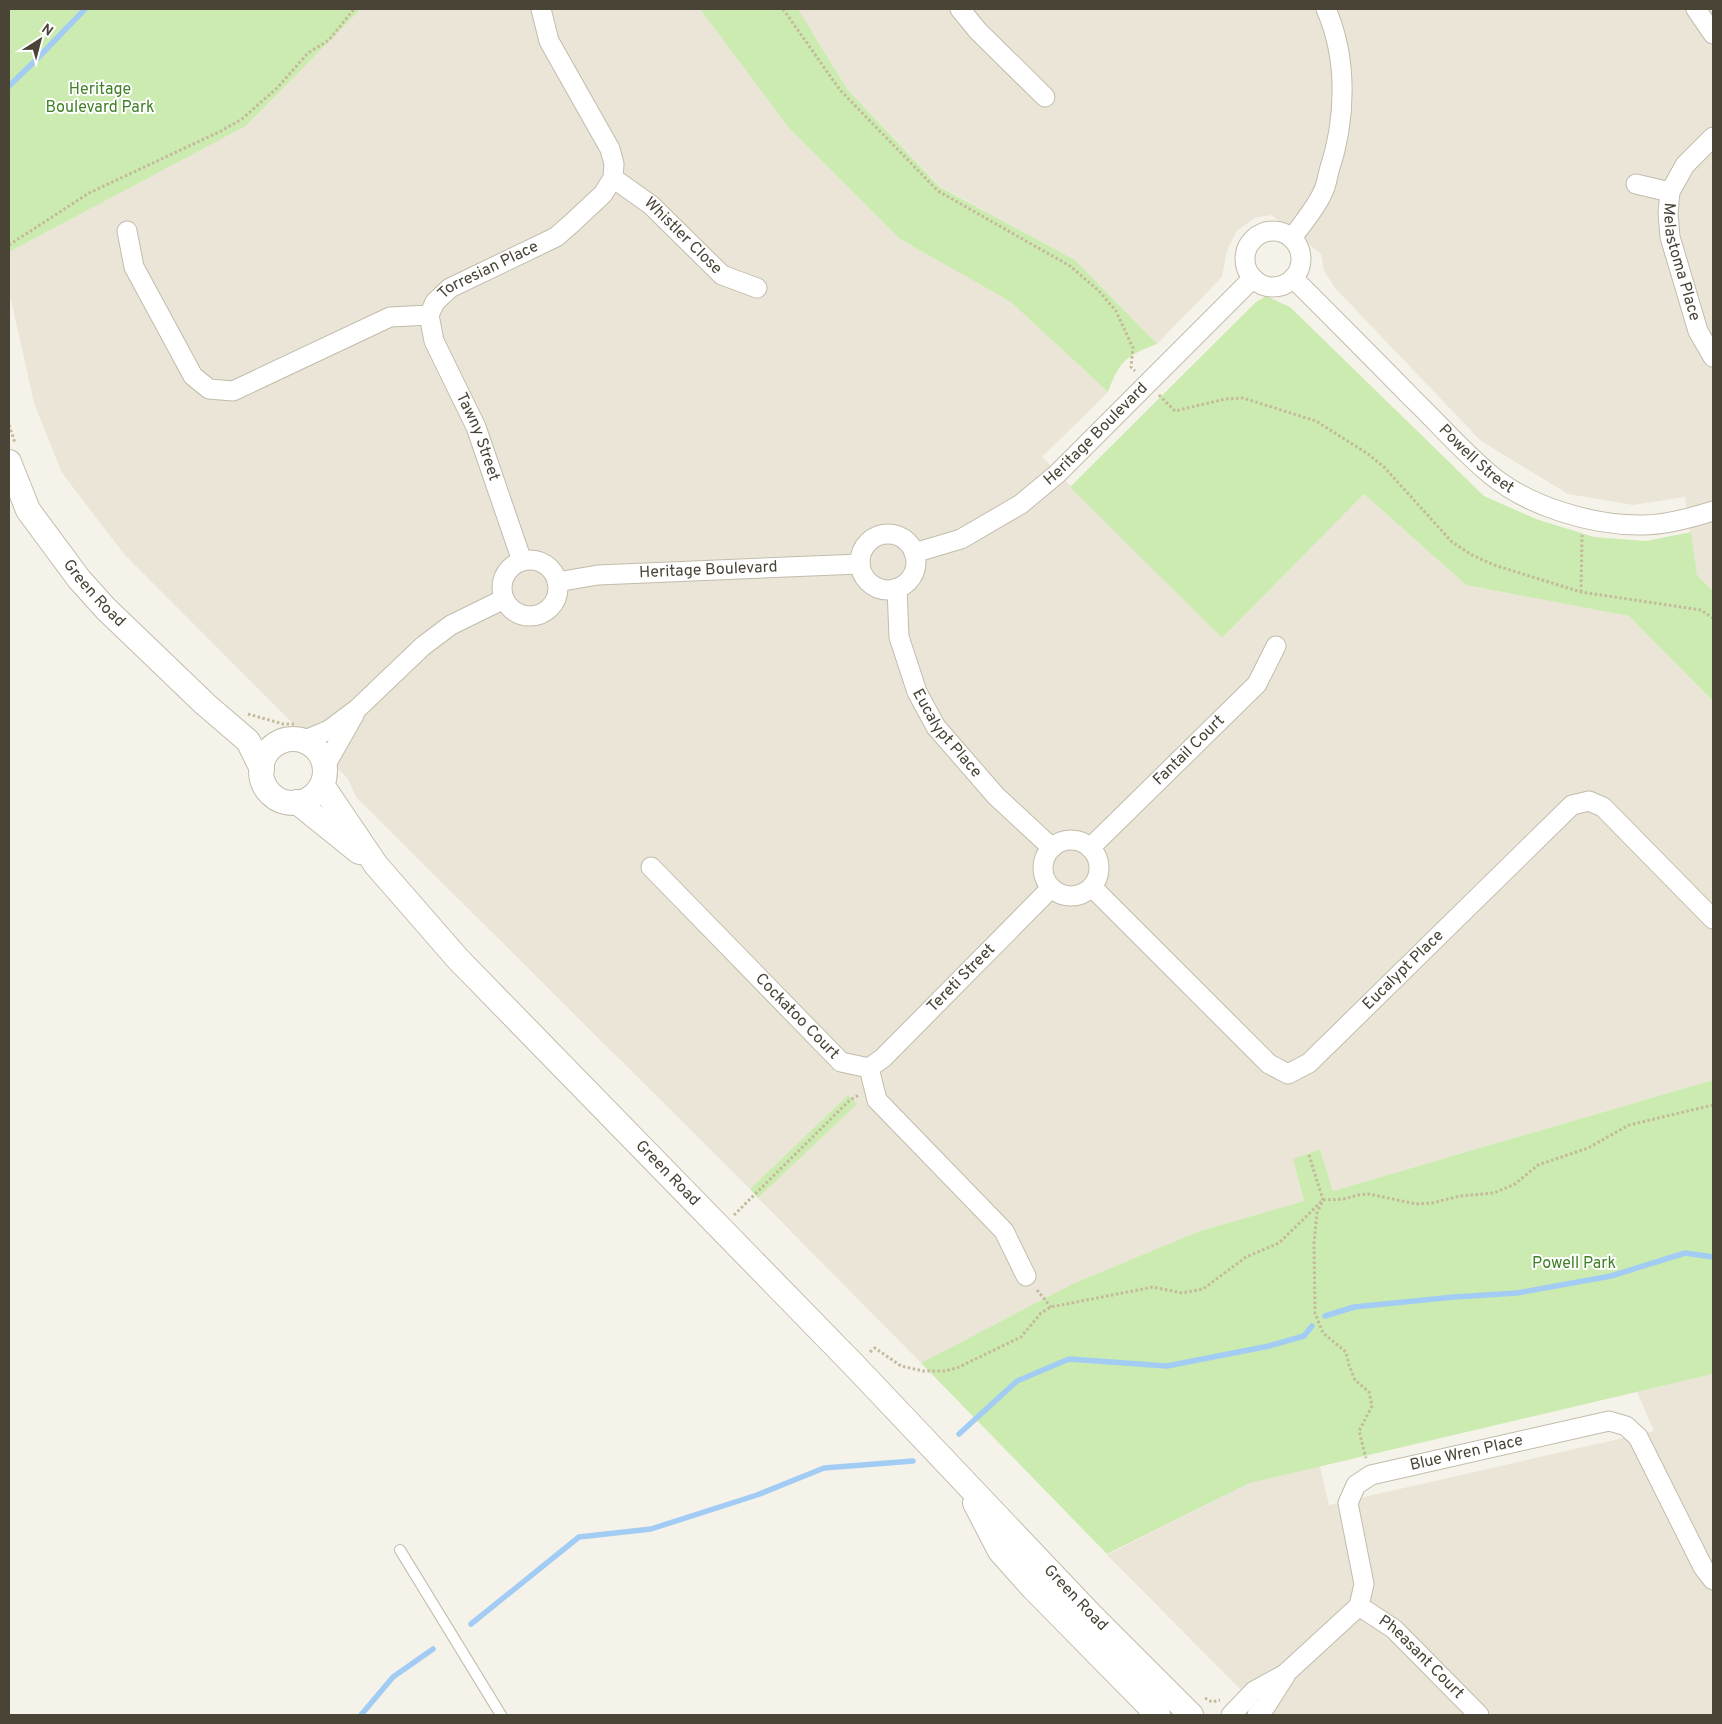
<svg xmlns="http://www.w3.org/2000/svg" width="1722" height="1724" font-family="Overpass,sans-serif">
<rect width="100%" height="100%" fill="#f5f3e9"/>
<path fill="#eae5d7" d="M 361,9 L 700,9 L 789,128 L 900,239 L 1011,302 L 1108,392 L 1042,457 L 1222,638 L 1364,494 L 1466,585 L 1629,616 L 1713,701 L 1713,1080 L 1333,1191 L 1320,1149 L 1293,1159 L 1304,1201 L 1200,1231 L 1072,1284 L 921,1363 L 758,1198 L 856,1104 L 848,1095 L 750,1189 L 356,797 L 348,779 L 124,554 L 62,473 L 34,403 L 9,291 L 9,252 L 246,126 Z
M 798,9 L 1713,9 L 1713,591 L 1697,575 L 1685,497 L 1633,505 L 1568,494 L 1481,441 L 1335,288 L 1324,271 L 1321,254 L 1271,215 L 1254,218 L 1236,232 L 1227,251 L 1222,277 L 1157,344 L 1075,260 L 941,187 L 847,89 Z
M 1713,1374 L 1713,1715 L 1266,1715 L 1107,1555 L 1250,1483 L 1320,1466 L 1329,1505 L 1654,1431 L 1637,1392 Z"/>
<path fill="#cbebb0" d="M 9,9 L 361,9 L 246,126 L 9,252 Z
M 700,9 L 798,9 L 847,89 L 940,187 L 1075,260 L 1157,344 C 1125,356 1120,361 1108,392 L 1011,302 L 900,239 L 789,128 Z
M 1266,296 L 1290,307 L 1484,496 L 1536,519 L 1594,537 L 1646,541 L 1691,532 L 1697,575 L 1713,591 L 1713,701 L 1629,616 L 1466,585 L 1364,494 L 1222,638 L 1070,487 L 1256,302 Z
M 1713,1080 L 1713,1374 L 1250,1483 L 1107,1554 L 921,1363 L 1072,1284 L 1200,1231 L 1304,1201 L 1293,1159 L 1320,1149 L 1333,1191 Z
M 848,1095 L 857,1104 L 758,1198 L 750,1189 Z"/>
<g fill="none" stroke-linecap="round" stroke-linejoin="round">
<path stroke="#a3ccf5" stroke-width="5.5" d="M 9,86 L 36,60 L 85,9
M 1325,1316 L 1354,1307 L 1454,1297 L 1517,1293 L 1611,1276 L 1685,1253 L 1713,1257
M 959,1434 L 1017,1381 L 1069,1359 L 1167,1366 L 1269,1346 L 1304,1336 L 1312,1326
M 471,1624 L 579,1537 L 651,1529 L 757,1495 L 824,1468 L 913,1461
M 361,1715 L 393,1677 L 433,1649"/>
<defs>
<path id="service" d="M 400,1550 L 501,1715"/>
<g id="minor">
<path d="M 960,9 L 978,31 L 1045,97"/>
<path d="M 1696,9 L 1713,34"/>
<path id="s1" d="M 1713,137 L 1685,165 L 1670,192 L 1668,213 L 1670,237 L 1698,331 L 1713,357"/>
<path id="s2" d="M 613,178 L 651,205 L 722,275 L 757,288"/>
<path d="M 1636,184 L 1670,192"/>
<path id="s3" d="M 127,231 L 134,267 L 193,376 L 209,389 L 233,391 L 390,317 L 429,315 L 435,302 L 450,288 L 556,237 L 572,223 L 603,194 L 613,178 L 614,164 L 610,149 L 549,41 L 541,9"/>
<circle cx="1273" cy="259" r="28"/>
<path d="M 1292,238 C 1302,224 1315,209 1322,194 C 1326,187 1327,179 1329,171 C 1346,120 1348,59 1326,9"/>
<path id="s4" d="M 1293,278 C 1333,318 1373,358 1413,399 C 1439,424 1463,452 1491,475 C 1528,506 1591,525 1639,525 C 1663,526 1691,518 1713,511"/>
<path id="s5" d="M 429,315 L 434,341 L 476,427 L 522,561"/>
<circle cx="888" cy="562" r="28"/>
<path id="s6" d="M 914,553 L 961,539 L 1021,504 L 1057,474 L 1253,278"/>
<circle cx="530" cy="588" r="28"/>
<path id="s7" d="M 557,582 L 598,575 L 860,564"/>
<path id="s8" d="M 897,588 L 899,637 L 917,692 L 936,727 L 996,796 L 1052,848"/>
<path d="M 303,741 L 329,730 L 357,709 L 423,646 L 451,625 L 504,599"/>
<path d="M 325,766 L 354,715"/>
<circle cx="1071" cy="868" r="28"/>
<path id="s9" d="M 1090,848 L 1257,684 L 1276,646"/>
<path id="s10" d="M 651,867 L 841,1062 L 869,1068 L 877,1100 L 1004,1231 L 1026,1276"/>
<path id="s11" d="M 1092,887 L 1269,1064 L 1288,1074 L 1309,1063 L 1572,805 L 1589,801 L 1603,807 L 1713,919"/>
<path id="s12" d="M 869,1068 L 883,1058 L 1051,888"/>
<path id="s13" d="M 1359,1606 L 1394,1629 L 1479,1715"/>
<path id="s14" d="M 1231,1715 L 1254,1691 L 1285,1674 L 1359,1606 L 1364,1584 L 1348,1503 L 1356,1485 L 1371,1475 L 1609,1421 L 1626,1426 L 1638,1437 L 1703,1567 L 1713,1580"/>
<path d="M 1257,1715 L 1266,1706 L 1285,1676"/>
</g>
<g id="tertiary">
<path id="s15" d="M 9,462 L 28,510 L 79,579 L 106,609 L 205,704 L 248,741 L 262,769"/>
<circle cx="293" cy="771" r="32"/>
<path id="s16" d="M 322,785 L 376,865 L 458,959 L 853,1364 L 1090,1614 L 1191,1715"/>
<path d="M 297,802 L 359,852"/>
<path d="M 975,1503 L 1000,1551 L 1033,1588 L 1158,1715"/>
</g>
</defs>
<use href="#service" stroke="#c2bcab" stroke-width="12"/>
<use href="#minor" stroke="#c2bcab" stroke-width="21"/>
<use href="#tertiary" stroke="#c2bcab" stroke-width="26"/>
<path stroke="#c4b99b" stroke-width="3" stroke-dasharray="2.5 2.5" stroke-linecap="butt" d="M 783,9 L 840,90 L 938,191 L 1070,266 L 1099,291 L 1116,311 L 1133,348 L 1131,367 L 1135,371
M 9,245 L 89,193 L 221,131 L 242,119 L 277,88 L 308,53 L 329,40 L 354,9
M 1159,395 L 1175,411 L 1225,399 L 1243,398 L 1316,421 L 1368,454 L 1384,467 L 1452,542 L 1472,555 L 1494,565 L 1581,592 L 1701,610 L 1713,618
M 9,425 L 15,443
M 1581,592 L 1582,535
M 248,714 L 283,724 L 295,724
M 1309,1155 L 1323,1200 L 1317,1213 L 1314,1243 L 1315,1313 L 1323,1333 L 1346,1352 L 1349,1365 L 1355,1380 L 1369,1392 L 1372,1406 L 1359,1431 L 1366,1458
M 734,1215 L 850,1100 L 859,1095
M 1037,1290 L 1051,1307
M 870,1352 L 875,1348 L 901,1366 L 923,1371 L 944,1371 L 957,1368 L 1021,1337 L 1041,1313 L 1051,1307 L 1153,1287 L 1182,1293 L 1203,1289 L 1246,1257 L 1279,1243 L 1323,1200 L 1344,1199 L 1358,1195 L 1369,1194 L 1416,1204 L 1432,1203 L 1460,1196 L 1494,1193 L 1515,1184 L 1538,1165 L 1588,1148 L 1629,1125 L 1713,1105
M 1205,1698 L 1212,1702 L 1220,1700"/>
<use href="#service" stroke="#fff" stroke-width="10"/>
<use href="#minor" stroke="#fff" stroke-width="19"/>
<use href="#tertiary" stroke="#fff" stroke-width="24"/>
</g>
<g text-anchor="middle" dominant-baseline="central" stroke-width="4" stroke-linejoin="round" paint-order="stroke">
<g font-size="16" fill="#408026" stroke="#fff">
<text x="100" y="90">Heritage<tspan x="100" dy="18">Boulevard Park</tspan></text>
<text x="1574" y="1264">Powell Park</text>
</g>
<g font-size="16" fill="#4a4437" stroke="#fff">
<text stroke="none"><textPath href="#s2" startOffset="91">Whistler Close</textPath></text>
<text stroke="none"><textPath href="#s1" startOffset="142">Melastoma Place</textPath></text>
<text stroke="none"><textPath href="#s3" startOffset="495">Torresian Place</textPath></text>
<text stroke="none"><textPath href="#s6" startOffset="221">Heritage Boulevard</textPath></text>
<text stroke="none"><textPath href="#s5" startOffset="132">Tawny Street</textPath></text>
<text stroke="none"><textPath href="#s4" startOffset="258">Powell Street</textPath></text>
<text stroke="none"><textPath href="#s7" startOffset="152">Heritage Boulevard</textPath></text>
<text stroke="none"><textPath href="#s15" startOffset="158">Green Road</textPath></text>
<text stroke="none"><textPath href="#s8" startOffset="158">Eucalypt Place</textPath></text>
<text stroke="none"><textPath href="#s9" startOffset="139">Fantail Court</textPath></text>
<text stroke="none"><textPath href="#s11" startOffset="428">Eucalypt Place</textPath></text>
<text stroke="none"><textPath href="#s12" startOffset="129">Tereti Street</textPath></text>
<text stroke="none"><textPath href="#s10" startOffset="209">Cockatoo Court</textPath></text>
<text stroke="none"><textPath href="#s16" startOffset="521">Green Road</textPath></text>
<text stroke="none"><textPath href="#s14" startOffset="410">Blue Wren Place</textPath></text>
<text stroke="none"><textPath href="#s16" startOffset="1110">Green Road</textPath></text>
<text stroke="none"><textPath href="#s13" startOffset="81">Pheasant Court</textPath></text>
</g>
</g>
<rect width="1722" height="1724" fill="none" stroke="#4a4437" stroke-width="20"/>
<g transform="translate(40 40) rotate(36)" stroke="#ffffff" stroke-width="4" paint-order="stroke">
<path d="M0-4L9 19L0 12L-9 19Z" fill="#4a4437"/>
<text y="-8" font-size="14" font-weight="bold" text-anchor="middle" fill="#4a4437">N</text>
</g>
</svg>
